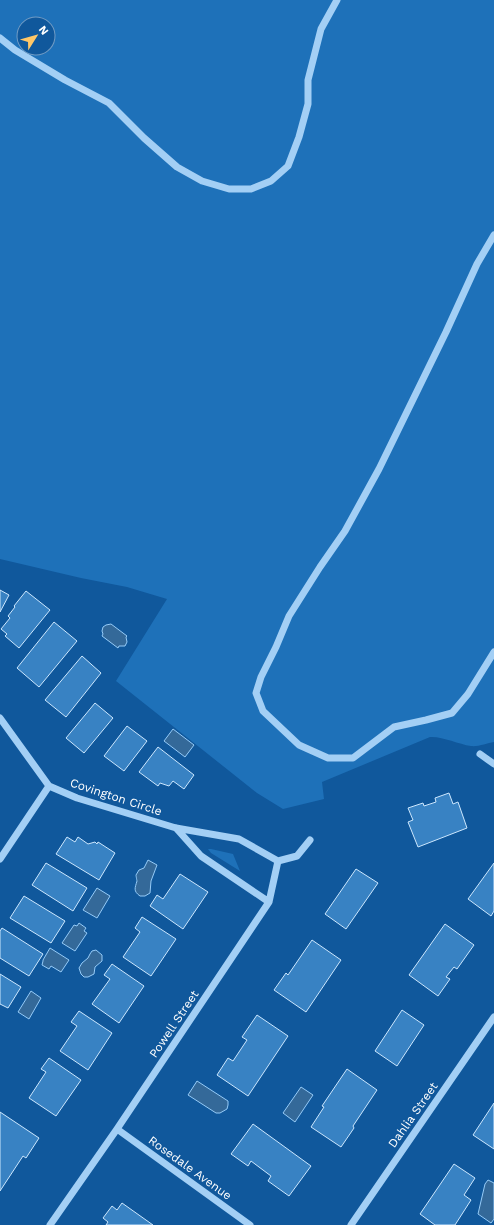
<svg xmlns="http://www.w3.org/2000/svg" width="494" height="1225" font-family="'Work Sans',sans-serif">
<rect width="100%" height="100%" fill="#10589c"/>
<path fill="#1e71b9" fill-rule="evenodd" d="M 0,0 L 494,0 L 494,742 C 487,743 478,747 471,746 C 458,744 442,736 430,737 L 322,782 L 324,799 L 283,809 L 257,793 L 116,681 L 167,599 L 127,587 L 81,578 L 0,559 ZM 24,24 L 48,24 L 48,48 L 24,48 Z
M 208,849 L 211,849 L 233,854 L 240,871 L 211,853 Z"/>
<path fill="#346999" stroke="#95cbf8" d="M 111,624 L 127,636 L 126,637 L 127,642 L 125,646 L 119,646 L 118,648 L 102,636 L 103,634 L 102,631 L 103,627 L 106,625 Z
M 173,729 L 194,745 L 185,757 L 164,741 Z
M 148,860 L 157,865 L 151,881 L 150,893 L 145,896 L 140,896 C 133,891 135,888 137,881 C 137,881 136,876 136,875 L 139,870 L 144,868 Z
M 97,888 L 110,896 L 97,918 L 83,910 Z
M 79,923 L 86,928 L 84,931 L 87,933 L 75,951 L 62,943 L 74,925 L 77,926 Z
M 50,948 L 69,960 L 61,972 L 51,966 L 49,969 L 42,965 L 43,961 L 43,960 Z
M 96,950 L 102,955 L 102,961 L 95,967 L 94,974 L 88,977 L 84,977 L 81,974 L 79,968 L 82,963 L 88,958 L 90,954 L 92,951 Z
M 31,991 L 41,998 L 29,1019 L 18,1012 Z
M 197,1081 L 228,1101 L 228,1105 L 227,1109 L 220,1113 L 216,1113 L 188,1095 Z
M 301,1087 L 313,1095 L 295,1122 L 283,1113 Z
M 488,1180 L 494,1183 L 494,1219 L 491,1223 L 478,1214 L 485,1184 Z"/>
<path fill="#3882c3" stroke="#cce7fe" d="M 0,590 L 9,595 L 0,612 Z
M 26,591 L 50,610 L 19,648 L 5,636 L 7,634 L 1,629 L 10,618 L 8,616 L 15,607 L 14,606 Z
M 54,622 L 77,641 L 39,687 L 17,668 Z
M 82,656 L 101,673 L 66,717 L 45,700 Z
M 95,703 L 113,718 L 84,753 L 66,738 Z
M 127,726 L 147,741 L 124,771 L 104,756 Z
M 158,747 L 194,775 L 184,789 L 173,781 L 169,786 L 160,783 L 158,786 L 139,772 Z
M 449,793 L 453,804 L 458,802 L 467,828 L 418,847 L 408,822 L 413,820 L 408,808 L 423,803 L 424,806 L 436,802 L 435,798 Z
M 67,837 L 75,842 L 78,837 L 88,844 L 95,842 L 97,844 L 98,842 L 115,853 L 99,880 L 56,854 Z
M 46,863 L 87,888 L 73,911 L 32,885 Z
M 494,863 L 494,911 L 491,916 L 468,899 Z
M 356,869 L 378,883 L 346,929 L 325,914 Z
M 180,874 L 208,892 L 183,929 L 150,906 L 157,895 L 163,899 Z
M 24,896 L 65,921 L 51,943 L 10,918 Z
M 142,917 L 176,939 L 151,976 L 123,957 L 140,932 L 135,928 Z
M 445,924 L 474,945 L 457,969 L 454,967 L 446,977 L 450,979 L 438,996 L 409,975 Z
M 2,928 L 43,954 L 29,976 L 0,958 L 0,931 Z
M 312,940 L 341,960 L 306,1012 L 274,990 L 286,973 L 288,975 Z
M 112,964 L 144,986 L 119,1023 L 92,1004 L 110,979 L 104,975 Z
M 0,974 L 21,987 L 8,1008 L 0,1004 Z
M 402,1010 L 424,1025 L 397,1066 L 375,1051 Z
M 79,1011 L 112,1033 L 88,1070 L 60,1051 L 77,1026 L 71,1022 Z
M 257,1015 L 288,1036 L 248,1096 L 217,1075 L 228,1058 L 233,1061 L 247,1040 L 242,1037 Z
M 49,1058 L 81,1080 L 56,1116 L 29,1098 L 46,1072 L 41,1069 Z
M 347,1069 L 377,1090 L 353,1126 L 354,1128 L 341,1147 L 311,1127 L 324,1107 L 322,1106 Z
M 494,1103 L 494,1149 L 473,1135 Z
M 0,1112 L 39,1138 L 26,1158 L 23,1156 L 0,1191 Z
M 253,1124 L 311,1166 L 289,1196 L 268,1181 L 271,1176 L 251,1161 L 248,1166 L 231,1154 Z
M 454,1164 L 475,1178 L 464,1195 L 471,1200 L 455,1225 L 435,1225 L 420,1214 Z
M 122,1203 L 153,1225 L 106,1225 L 108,1222 L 103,1218 L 112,1206 L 117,1210 Z"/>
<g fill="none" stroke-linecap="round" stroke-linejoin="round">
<path stroke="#a3cff5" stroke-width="7" d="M 0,38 L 15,50 L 65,80 L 109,103 L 144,138 L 177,167 L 202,181 L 229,189 L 251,189 L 271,181 L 288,166 L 299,137 L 308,104 L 308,80 L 321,29 L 337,0
M 494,235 L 477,264 L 446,332 L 379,469 L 345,531 L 320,567 L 289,616 L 276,647 L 261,677 L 256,693 L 263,711 L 299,745 L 328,758 L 353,758 L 394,727 L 426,720 L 452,713 L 468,694 L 494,652
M 0,718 L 49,786 L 77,798 L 176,828 L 239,839 L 278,861
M 480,754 L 494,764
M 176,828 L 201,856 L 269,902
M 0,859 L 49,786
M 117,1129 L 250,1225
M 50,1225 L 117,1129 L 269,902 L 278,861 L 297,856 L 310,840
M 351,1225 L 494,1017"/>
</g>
<g text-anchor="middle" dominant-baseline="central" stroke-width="3" stroke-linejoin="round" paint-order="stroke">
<g font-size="12" fill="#fff" stroke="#10589c">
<text transform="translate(116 797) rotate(18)">Covington Circle</text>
<text transform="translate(174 1024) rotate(-56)">Powell Street</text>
<text transform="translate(413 1115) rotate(-55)">Dahlia Street</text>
<text transform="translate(190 1168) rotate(36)">Rosedale Avenue</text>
</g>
</g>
<g transform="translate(36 36) rotate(53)"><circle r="19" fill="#10589c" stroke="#709bc4"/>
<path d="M0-3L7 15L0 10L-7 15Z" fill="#ffc767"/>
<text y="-6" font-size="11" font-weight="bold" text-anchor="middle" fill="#ffffff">N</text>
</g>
</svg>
